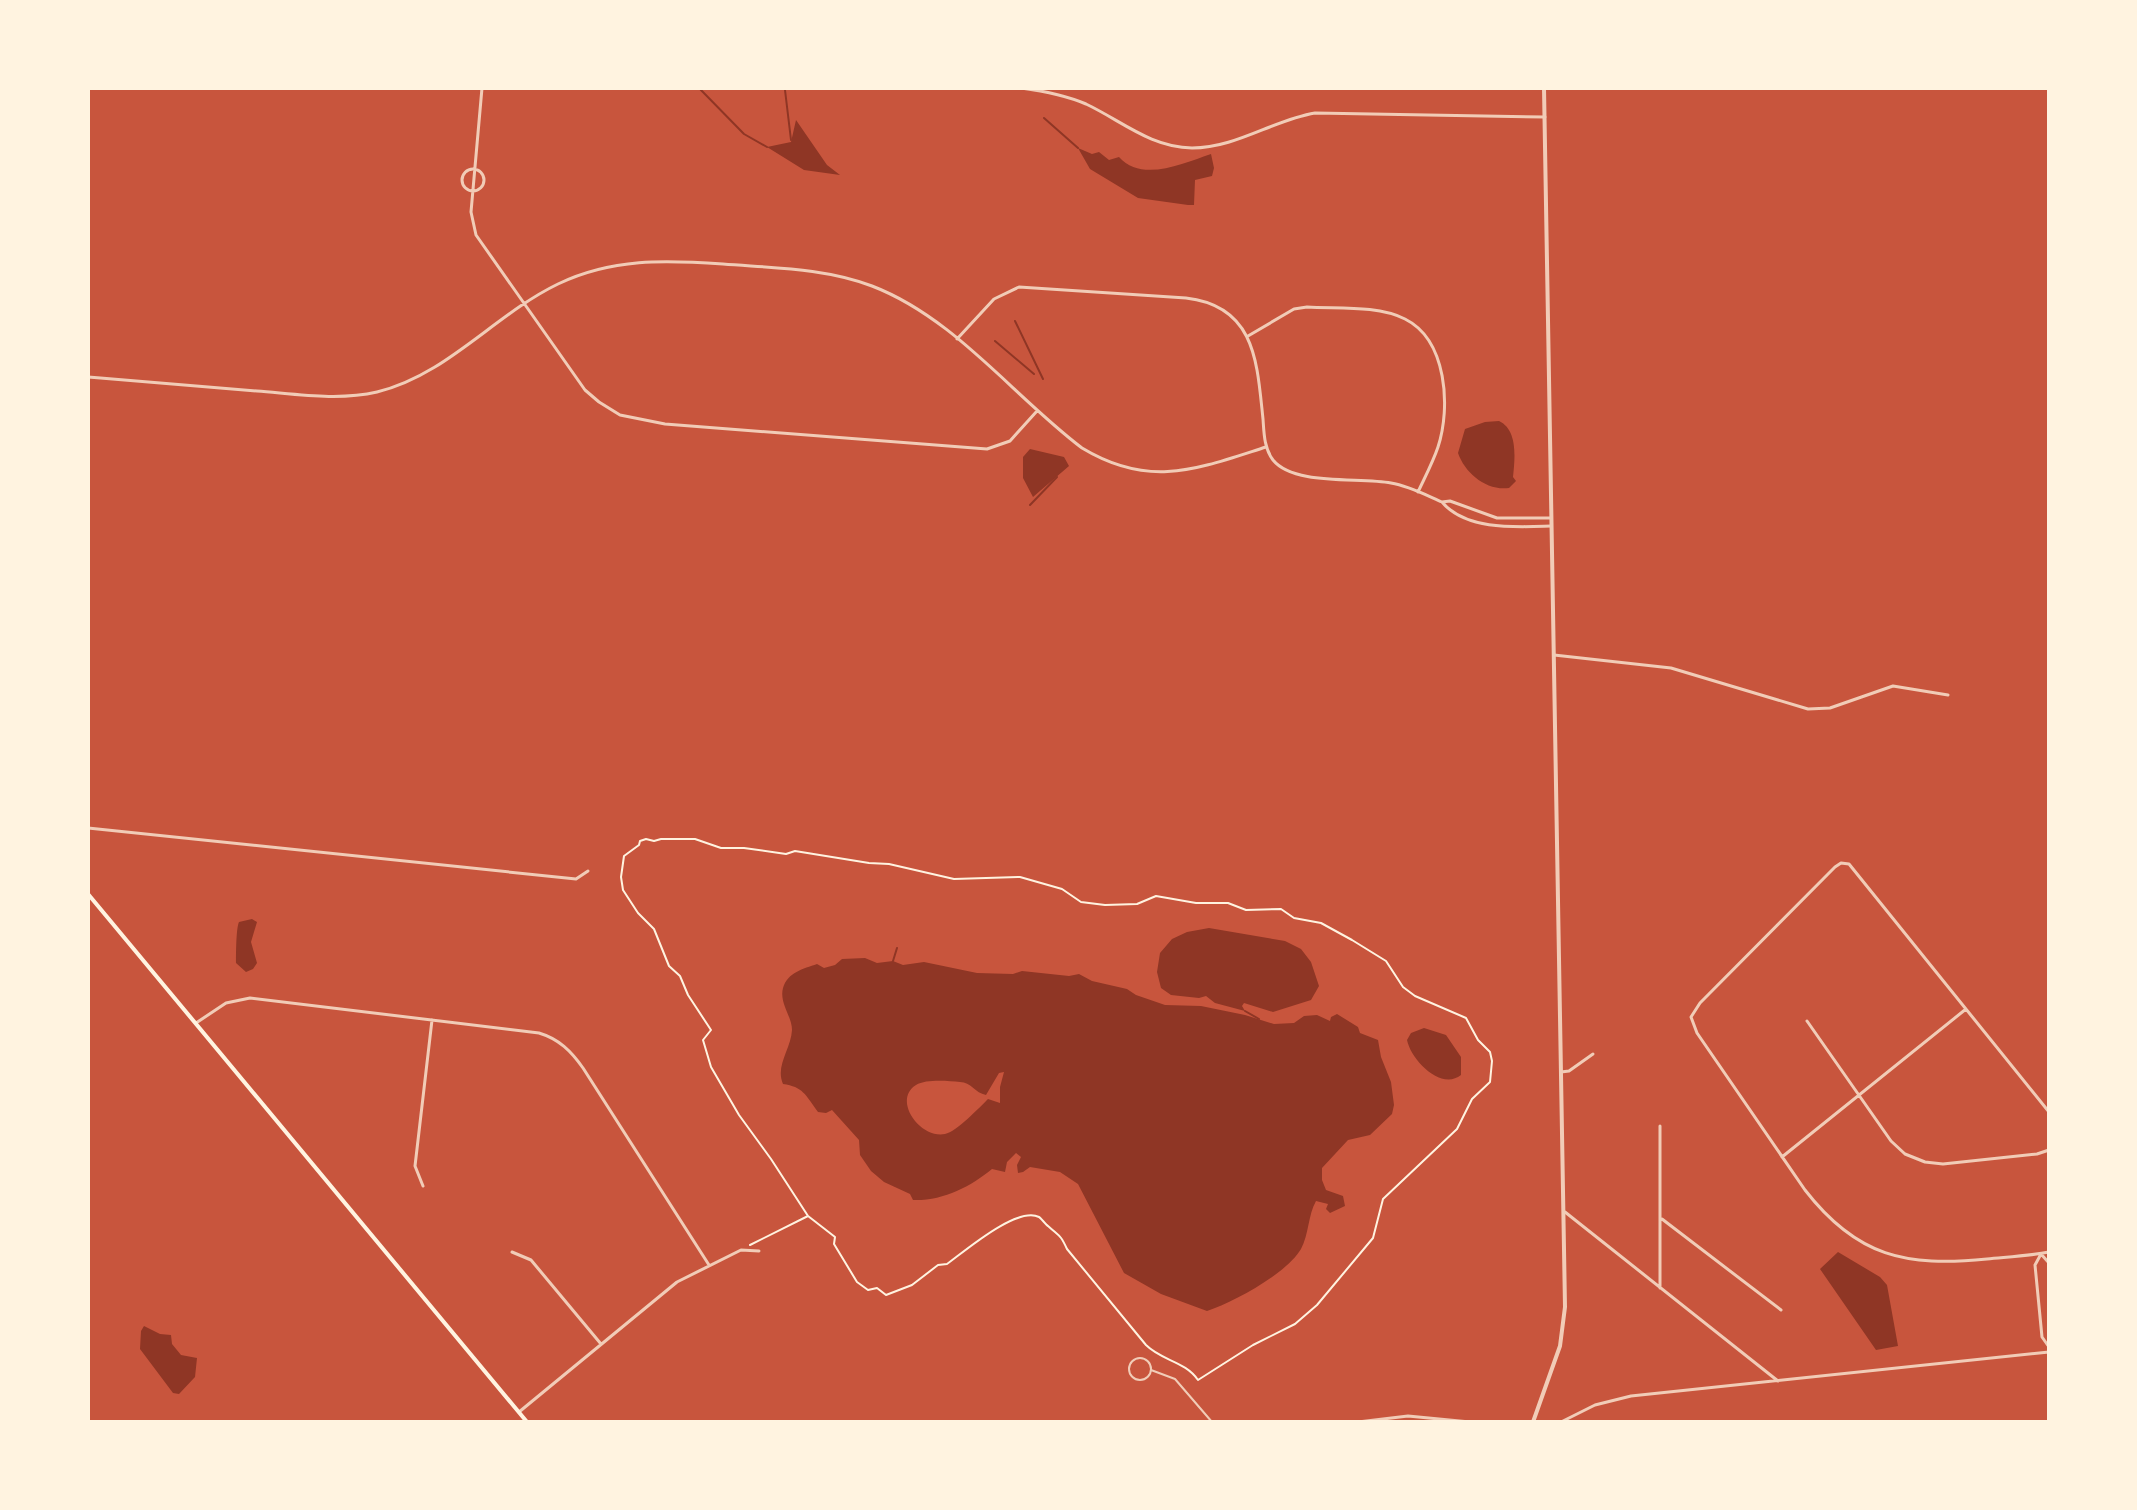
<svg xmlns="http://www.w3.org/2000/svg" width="2137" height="1510" font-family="Overpass,sans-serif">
<rect width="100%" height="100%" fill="#c8553d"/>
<path fill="#8f3625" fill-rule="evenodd" d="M 796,120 L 827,165 L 840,175 L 804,170 L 767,147 L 791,142 Z
M 1078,148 L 1092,154 L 1099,152 L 1109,160 L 1119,157 C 1142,183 1184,163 1211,154 L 1214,168 L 1212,176 L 1195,180 L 1194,205 L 1188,205 L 1138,198 L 1090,169 Z
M 1499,421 C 1518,430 1515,458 1513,477 L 1516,481 L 1509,488 C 1486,491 1465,473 1458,453 L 1465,429 L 1485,422 Z
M 1030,449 L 1064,457 L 1069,466 L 1033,497 L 1023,478 L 1023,457 Z
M 252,919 L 257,922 L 251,942 L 257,963 L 253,969 L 246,972 L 236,963 C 236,955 236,928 239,922 Z
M 1209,928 L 1285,941 L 1301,949 L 1311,962 L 1319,986 L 1311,1000 L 1273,1012 L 1244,1003 L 1242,1006 L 1245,1011 L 1215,1003 L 1206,996 L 1199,998 L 1171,995 L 1161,988 L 1157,972 L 1160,953 L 1172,939 L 1187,932 Z
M 865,958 L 877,963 L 893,961 L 903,965 L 924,962 L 977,973 L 1013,974 L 1022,971 L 1069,976 L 1079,974 L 1092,981 L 1127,989 L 1136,995 L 1165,1005 L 1201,1006 L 1245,1015 L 1274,1024 L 1294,1023 L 1304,1016 L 1317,1015 L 1330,1021 L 1331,1017 L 1337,1014 L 1358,1027 L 1360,1033 L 1378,1040 L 1381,1057 L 1391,1082 L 1394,1105 L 1392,1114 L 1370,1135 L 1348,1140 L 1322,1168 L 1322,1180 L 1326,1190 L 1343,1196 L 1345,1206 L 1330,1213 L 1326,1209 L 1328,1204 L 1316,1201 C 1308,1215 1309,1234 1301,1249 C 1286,1274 1234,1302 1207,1311 L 1161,1294 L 1124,1273 L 1078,1184 L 1060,1172 L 1030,1167 L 1023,1172 L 1018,1173 L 1017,1165 L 1021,1157 L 1016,1153 L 1007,1162 L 1005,1172 L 992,1169 C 970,1187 943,1201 913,1200 L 910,1194 L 884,1182 L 871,1171 L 860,1155 L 859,1140 L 832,1110 L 826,1113 L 818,1112 C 805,1094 803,1087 783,1084 C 775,1066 791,1049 792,1030 C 792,1016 779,1003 783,988 C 788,972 803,969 817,964 L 824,968 L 835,965 L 842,959 ZM 1004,1072 L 1000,1087 L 1000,1103 L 988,1099 C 981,1106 956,1132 945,1134 C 920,1139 892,1100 916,1085 C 926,1079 948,1081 960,1082 C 971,1082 975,1093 986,1095 L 999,1073 Z
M 1424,1028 L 1446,1035 L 1461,1057 L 1461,1075 C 1441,1091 1411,1060 1407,1040 L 1411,1033 Z
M 1838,1252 L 1880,1277 L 1887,1285 L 1898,1346 L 1876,1350 L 1820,1269 Z
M 144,1326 L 160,1334 L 171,1335 L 172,1344 L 181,1355 L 197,1358 L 195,1377 L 179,1394 L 173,1393 L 140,1349 L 141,1331 Z"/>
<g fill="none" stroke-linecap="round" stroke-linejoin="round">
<path stroke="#8f3625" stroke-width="2" d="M 699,88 L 744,134 L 767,147
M 785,90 L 791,140
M 1044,118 L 1078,148
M 1015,321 L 1043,379
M 995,341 L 1034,374
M 1030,505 L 1057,477
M 893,961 L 897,948
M 1245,1011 L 1259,1019"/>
<path stroke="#fff3e0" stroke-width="2" d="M 646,839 L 654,841 L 661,839 L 695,839 L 721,848 L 744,848 L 786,854 L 795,851 L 869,863 L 889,864 L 954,879 L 1020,877 L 1062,889 L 1081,902 L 1105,905 L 1137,904 L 1156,896 L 1196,903 L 1228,903 L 1246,910 L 1281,909 L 1294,918 L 1321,923 L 1352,940 L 1386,961 L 1403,987 L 1415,996 L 1466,1018 L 1478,1040 L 1490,1052 L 1492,1061 L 1490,1082 L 1472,1099 L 1457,1129 L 1383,1199 L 1373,1238 L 1317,1305 L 1295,1324 L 1253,1345 L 1198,1380 C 1185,1361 1162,1361 1146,1345 L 1067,1249 C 1060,1234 1060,1237 1048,1226 C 1046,1225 1041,1218 1039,1217 C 1017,1206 965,1251 947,1264 L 938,1265 L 912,1285 L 886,1295 L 877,1288 L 868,1290 L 857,1282 L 834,1244 L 835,1237 L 808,1216 L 771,1159 L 739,1115 L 711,1067 L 703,1040 L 711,1030 L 688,995 L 680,976 L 669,966 L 654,929 L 638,913 L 623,890 L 621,877 L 624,856 L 639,845 L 640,841 Z
M 750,1245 L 808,1216"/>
<path stroke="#f1ccb7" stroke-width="2" d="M1129 1369a11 11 0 1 1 22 0a11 11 0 1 1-22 0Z
M 1151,1370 L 1175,1379 L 1212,1422"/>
<path stroke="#f1ccb7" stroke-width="3" d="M 482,88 L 471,212 L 476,235 L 585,390 L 599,402 L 620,415 L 665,424 L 987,449 L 1010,441 L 1037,411
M 1021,88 C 1043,91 1065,95 1086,104 C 1122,121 1150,147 1192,148 C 1236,148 1273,120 1315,113 L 1545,117
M462 180a11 11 0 1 1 22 0a11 11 0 1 1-22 0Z
M 1248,336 L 1294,309 L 1307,307 C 1337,309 1377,305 1405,319 C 1447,340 1451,407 1438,447 C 1433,462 1425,477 1418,492
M 957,339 L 994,299 L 1019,287 L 1186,298 C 1256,306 1257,363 1263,419 C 1264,433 1264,448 1273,460 C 1294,486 1359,477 1391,483 C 1409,486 1426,495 1442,502
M 88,377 C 144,382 200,386 257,391 C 296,394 338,401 377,392 C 447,375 494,315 558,284 C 612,258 665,260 723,264 C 773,268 825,268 872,286 C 955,318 1012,395 1082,448 C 1150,489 1197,469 1266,447
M 1551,518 L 1497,518 L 1450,501 L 1442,502 C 1466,531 1518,527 1551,526
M 1554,655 L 1671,668 L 1808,709 L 1830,708 L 1893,686 L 1948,695
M 88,828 L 576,879 L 588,871
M 1807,1021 L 1891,1141 L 1905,1154 L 1925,1162 L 1943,1164 L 2037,1154 L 2049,1150
M 196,1023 L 226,1003 L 250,998 L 539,1033 C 559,1039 571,1051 583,1068 L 709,1265
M 1561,1072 L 1569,1071 L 1593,1054
M 2049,1112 L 1849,864 L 1841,863 L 1835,867 L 1700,1003 L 1691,1017 L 1697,1033 L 1805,1190 C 1857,1257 1906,1267 1987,1259 C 2007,1257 2029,1256 2049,1252
M 1660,1126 L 1660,1288
M 1782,1157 L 1966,1009
M 423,1186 L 415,1166 L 432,1020
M 1565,1212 L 1778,1381
M 1662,1219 L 1781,1310
M 512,1252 L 531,1260 L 601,1344
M 2049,1263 L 2041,1254 L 2035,1265 L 2042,1337 L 2049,1347
M 519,1412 L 677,1282 L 741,1250 L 759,1251
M 1358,1422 L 1408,1416 L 1470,1422
M 1561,1422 L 1595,1405 L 1631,1396 L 2049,1352"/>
<path stroke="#f1ccb7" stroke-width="4" d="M 1533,1422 L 1560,1346 L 1565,1307 L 1544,88"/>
<path stroke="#fff3e0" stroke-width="4" d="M 88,894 L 527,1422"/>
</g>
<rect width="2137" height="1510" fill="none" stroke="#fff3e0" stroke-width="180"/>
</svg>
